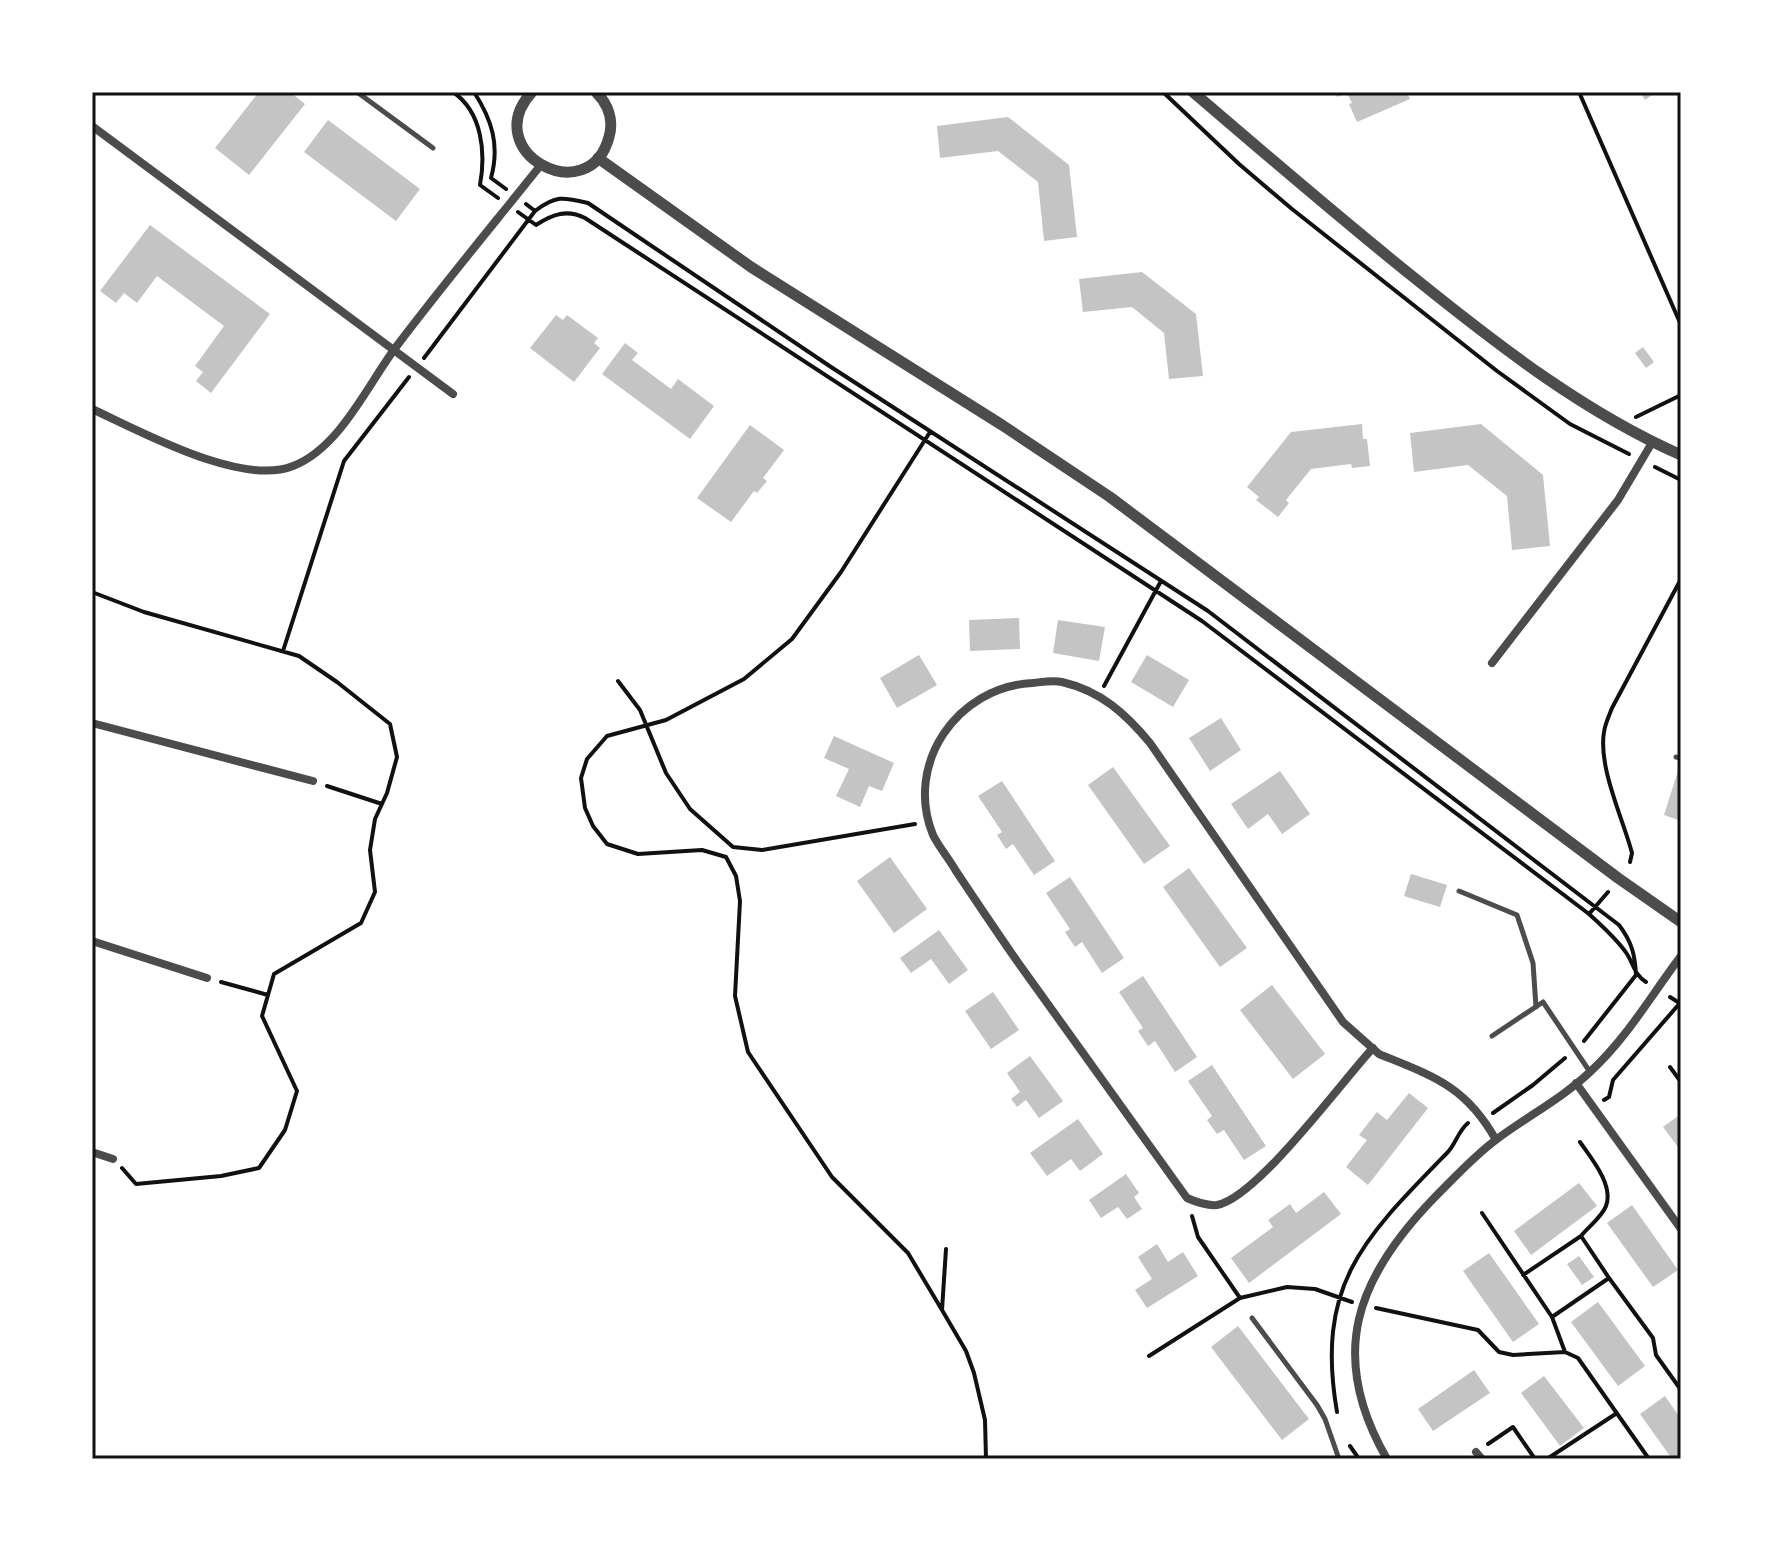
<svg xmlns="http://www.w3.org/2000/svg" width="1773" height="1551" font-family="Manrope,sans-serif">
<rect width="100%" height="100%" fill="#fff"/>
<path fill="#c4c4c4" d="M 259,92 L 290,92 L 305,104 L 249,175 L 215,148 Z
M 1335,92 L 1407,92 L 1410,99 L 1357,122 L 1349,104 L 1352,103 L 1347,93 L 1337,97 Z
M 1640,92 L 1656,92 L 1645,100 Z
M 1008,117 L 1069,165 L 1077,237 L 1044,241 L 1038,182 L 998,151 L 940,158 L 937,126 Z
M 328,120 L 420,189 L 396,221 L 304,152 Z
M 150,225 L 270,314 L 211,393 L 196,381 L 203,372 L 195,366 L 224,326 L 157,276 L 137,303 L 124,293 L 116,303 L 100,291 Z
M 1142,272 L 1196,314 L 1203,376 L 1169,379 L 1164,333 L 1132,307 L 1083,312 L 1079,279 Z
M 556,315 L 563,320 L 567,315 L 598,338 L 594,343 L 600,348 L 574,382 L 530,348 Z
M 625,343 L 638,353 L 632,360 L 671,389 L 678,379 L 714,406 L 690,439 L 602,374 Z
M 1643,347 L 1654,362 L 1646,368 L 1635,353 Z
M 1362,424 L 1363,439 L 1367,439 L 1370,466 L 1352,468 L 1351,464 L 1311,469 L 1286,500 L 1289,503 L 1278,517 L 1256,500 L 1259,497 L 1247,487 L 1291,432 Z
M 1481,424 L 1543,475 L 1550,546 L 1512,550 L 1507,496 L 1468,465 L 1414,472 L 1410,433 Z
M 750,425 L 784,450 L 763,478 L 767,481 L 757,493 L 754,491 L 731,522 L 697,498 Z
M 1019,618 L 1020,649 L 970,651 L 969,620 Z
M 1058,620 L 1105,627 L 1099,661 L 1053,653 Z
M 919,655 L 937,685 L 897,708 L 880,678 Z
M 1147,655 L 1189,680 L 1173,707 L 1131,682 Z
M 1221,718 L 1241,750 L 1210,771 L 1189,738 Z
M 834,736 L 894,763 L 882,791 L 869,786 L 860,807 L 836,796 L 849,769 L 824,758 Z
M 1113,767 L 1170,846 L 1144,864 L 1088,785 Z
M 1280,771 L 1310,814 L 1282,834 L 1268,814 L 1248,829 L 1231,804 Z
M 1678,771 L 1681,772 L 1681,821 L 1664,815 Z
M 1002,781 L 1055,861 L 1034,875 L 1013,844 L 1006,849 L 997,835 L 1002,832 L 978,796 Z
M 890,857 L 927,909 L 894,933 L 857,881 Z
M 1189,868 L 1247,948 L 1220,967 L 1163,887 Z
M 1411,874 L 1447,885 L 1440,907 L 1404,896 Z
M 1070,877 L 1124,958 L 1102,973 L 1082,942 L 1075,947 L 1065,932 L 1070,929 L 1046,893 Z
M 939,930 L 968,970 L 949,984 L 931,959 L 911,973 L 900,958 Z
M 1143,976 L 1197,1057 L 1175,1072 L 1155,1041 L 1148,1046 L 1138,1031 L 1143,1028 L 1119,992 Z
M 1272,985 L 1325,1054 L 1293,1079 L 1240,1010 Z
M 993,992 L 1019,1030 L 991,1049 L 965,1011 Z
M 1030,1056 L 1063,1101 L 1039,1118 L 1026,1100 L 1017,1107 L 1011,1099 L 1020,1092 L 1007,1073 Z
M 1212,1065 L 1266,1146 L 1244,1160 L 1224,1130 L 1217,1134 L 1207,1120 L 1212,1116 L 1188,1081 Z
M 1409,1093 L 1428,1108 L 1368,1185 L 1346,1167 L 1367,1140 L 1359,1135 L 1377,1112 L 1387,1120 Z
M 1681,1114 L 1681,1151 L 1663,1127 Z
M 1078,1119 L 1103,1154 L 1080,1171 L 1071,1159 L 1047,1176 L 1030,1153 Z
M 1126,1174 L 1139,1193 L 1134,1197 L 1142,1209 L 1127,1219 L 1118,1207 L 1101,1218 L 1089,1200 Z
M 1579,1183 L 1597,1206 L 1531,1255 L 1514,1231 Z
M 1324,1192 L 1341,1214 L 1249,1283 L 1231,1258 L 1273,1227 L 1268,1220 L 1290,1204 L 1296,1213 Z
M 1632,1205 L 1678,1270 L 1653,1287 L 1607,1223 Z
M 1157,1244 L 1168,1262 L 1183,1252 L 1198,1276 L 1147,1308 L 1135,1290 L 1152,1279 L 1138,1257 Z
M 1489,1253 L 1539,1324 L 1513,1342 L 1463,1271 Z
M 1579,1256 L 1594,1277 L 1582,1285 L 1567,1264 Z
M 1598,1302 L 1645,1366 L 1618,1386 L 1571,1322 Z
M 1238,1326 L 1309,1419 L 1282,1440 L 1211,1347 Z
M 1474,1370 L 1490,1393 L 1433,1431 L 1418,1409 Z
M 1544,1376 L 1584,1428 L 1560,1446 L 1521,1393 Z
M 1665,1396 L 1681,1419 L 1681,1459 L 1672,1459 L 1640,1414 Z"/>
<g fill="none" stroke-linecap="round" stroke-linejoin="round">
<path stroke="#111" stroke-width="4" d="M 453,92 C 482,112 486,152 480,185 L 498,198
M 474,92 C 492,120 500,145 491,178 L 506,189
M 1163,92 L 1239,164 L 1292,209 L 1497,371 L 1570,424 L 1629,454
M 1579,92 L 1681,325
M 526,204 L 535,211 C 556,195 563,197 588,203 L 831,367 L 1208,611 L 1619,925 C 1632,942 1635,955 1636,975 L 1584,1041
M 518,212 L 536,225 C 553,214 567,209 585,218 L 1202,621 L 1589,914 C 1603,927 1617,939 1627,954 C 1634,965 1634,974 1646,982
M 424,358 L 535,211
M 1636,417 L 1681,395
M 930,432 L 841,572 L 792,639 L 744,679 L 666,720 L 607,736 L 587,759 L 581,778 L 585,808 L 593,826 L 607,844 L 638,854 L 702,850 L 726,857 L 736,876 L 740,901 L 735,996 L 748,1052 L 832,1177 L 908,1253 L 942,1310
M 1655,467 L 1681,480
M 92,592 L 144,612 L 299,656 L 337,682 L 390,724 L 397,757 L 387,793 L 375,819 L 370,850 L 375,892 L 361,923 L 274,974 L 262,1016 L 297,1091 L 285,1130 L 259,1168 L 221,1176 L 136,1184 L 122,1168
M 283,651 L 344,461 L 409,377
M 618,681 L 640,710 L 666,773 L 690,809 L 733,847 L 762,850 L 915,824
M 1104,686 L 1161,581
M 327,786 L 382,804
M 1630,862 L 1632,853 C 1623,819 1598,767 1604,732 C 1605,724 1609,716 1612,708 L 1681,579
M 1589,914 L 1608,892
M 221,982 L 268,995
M 1670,997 L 1681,1004
M 1670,1067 L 1681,1082
M 1604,1100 L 1609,1097 L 1613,1080 L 1680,1003
M 1493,1113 L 1533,1085 L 1565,1058
M 1482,1213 L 1552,1317 L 1565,1352
M 1192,1216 L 1198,1237 L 1240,1298 L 1287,1287 L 1315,1289 L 1352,1302
M 946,1249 L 942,1310 L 966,1351 L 974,1373 L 985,1420 L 986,1459
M 1523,1275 L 1581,1236
M 1609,1278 L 1653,1338 L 1656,1355 L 1681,1390
M 1376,1308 L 1478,1330 L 1499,1352 L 1513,1355 L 1565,1352 L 1578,1358 L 1649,1459
M 1552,1317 L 1609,1278 L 1581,1236 C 1588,1227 1602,1217 1606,1206 C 1614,1185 1591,1158 1580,1142
M 1149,1356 L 1240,1298
M 1337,1412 C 1315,1284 1364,1238 1447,1153 C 1456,1144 1458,1131 1468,1123
M 1488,1444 L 1513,1427 L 1535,1459
M 1350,1446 L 1359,1459
M 1547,1459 L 1617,1413"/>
<path stroke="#4c4c4c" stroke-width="5" d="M 357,92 L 433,148
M 1676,757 L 1681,758
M 1459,891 L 1517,915 L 1533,963 L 1536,1007
M 1492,1036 L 1543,1002 L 1590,1072
M 1252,1318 L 1317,1405 L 1325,1419 L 1339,1459"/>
<path stroke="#4c4c4c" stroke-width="8" d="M 92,126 L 453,394
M 92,409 C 140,431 241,487 293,466 C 340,448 368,384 396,347 C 442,286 492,226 540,166
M 1492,663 L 1618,500 L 1653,441
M 92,723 L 313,781
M 92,941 L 207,978
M 1373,1048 C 1342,1081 1257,1198 1217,1205 C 1206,1206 1196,1202 1187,1198 C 1131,1119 1074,1040 1017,961 C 996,931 976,901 956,871 C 949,859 939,847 933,835 C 904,764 957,687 1032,683 C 1042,682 1053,680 1062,682 C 1101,691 1126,714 1150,743 L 1343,1022 L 1379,1054 C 1433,1076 1466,1086 1496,1140
M 1576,1083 L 1681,1229
M 92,1152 L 113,1159
M 1476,1452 L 1482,1459
M 1387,1459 C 1327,1355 1356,1278 1435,1197 C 1455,1177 1474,1156 1497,1139 C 1528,1116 1564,1097 1591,1071 C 1627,1038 1652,994 1681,956"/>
<path stroke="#4c4c4c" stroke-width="11" d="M 532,92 C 477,152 589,212 609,137 C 614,120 608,104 596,92
M 1193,92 C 1269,157 1344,222 1422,284 C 1503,349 1586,413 1681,455
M 598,158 L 751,267 L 1002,425 L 1110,497 L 1618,878 L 1681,922"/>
</g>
<rect width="1773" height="1551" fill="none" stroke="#ffffff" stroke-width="188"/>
<rect x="94" y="94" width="1585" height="1363" fill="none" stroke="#111" stroke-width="3"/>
</svg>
